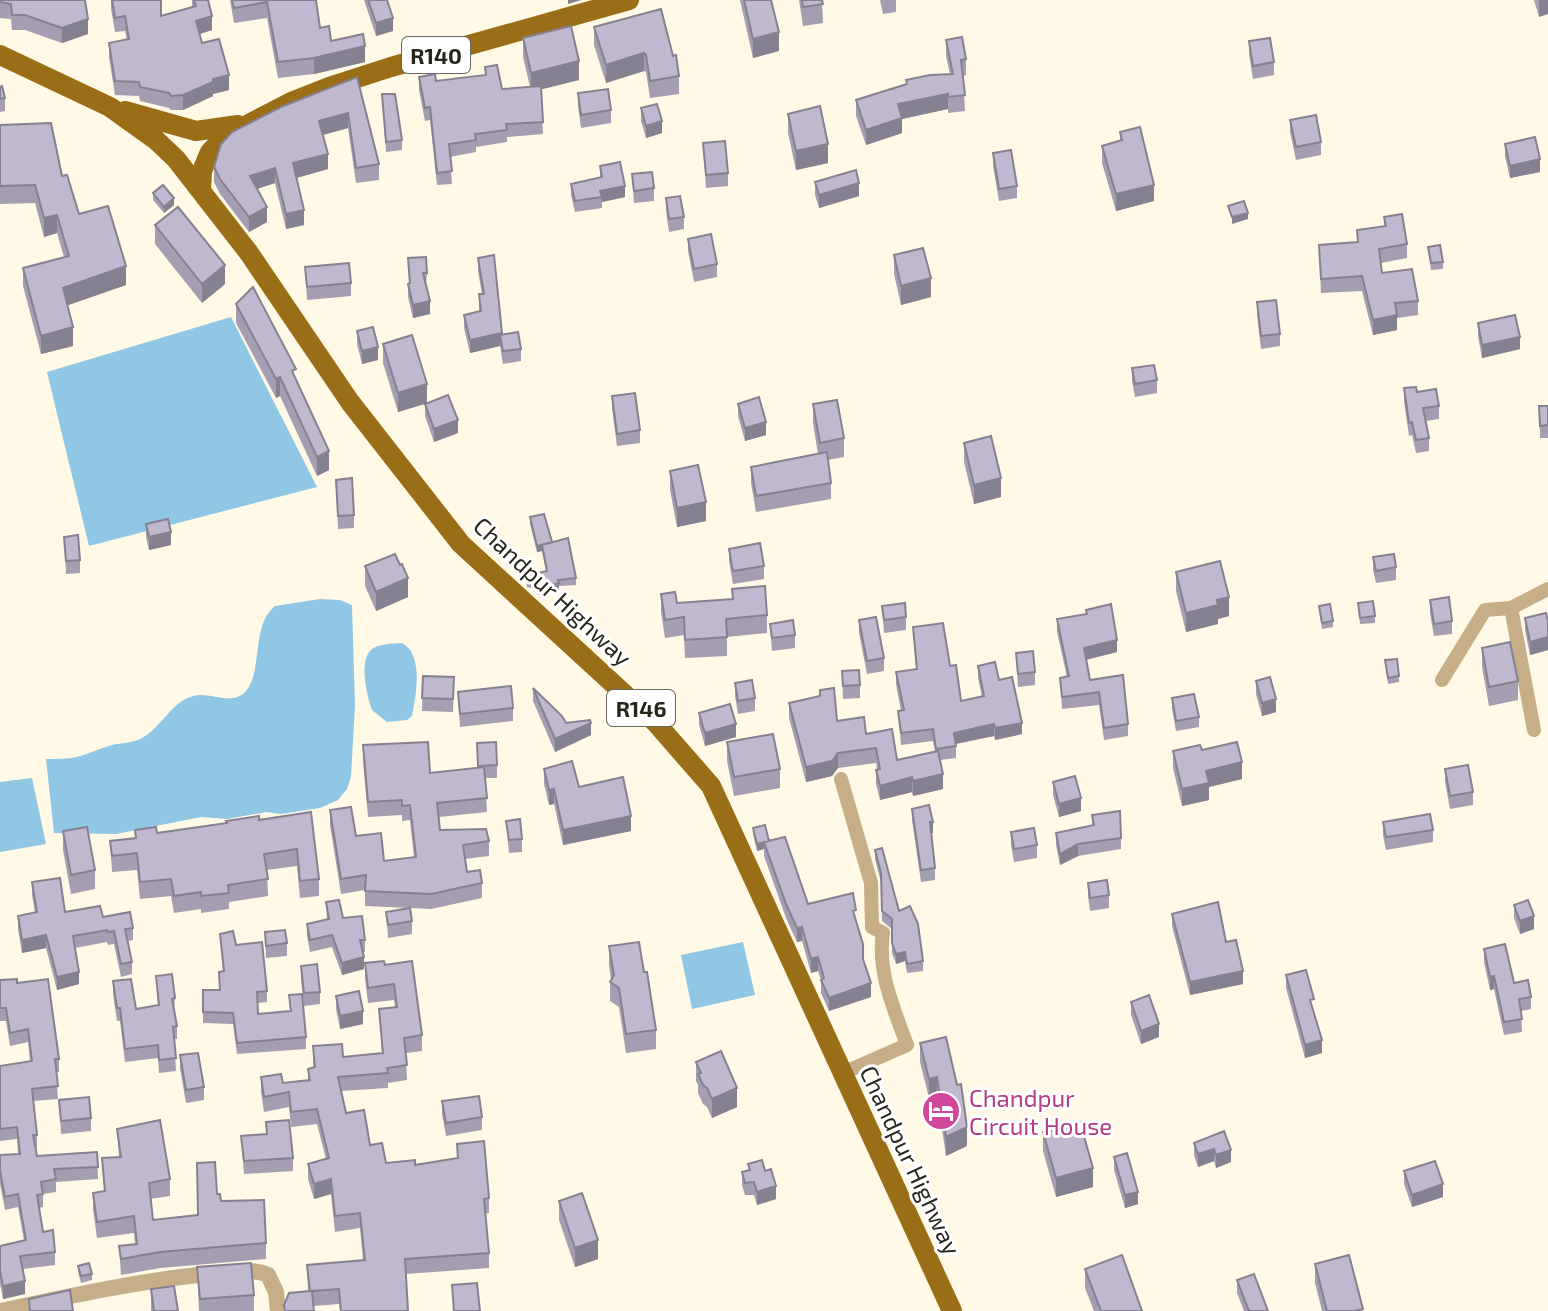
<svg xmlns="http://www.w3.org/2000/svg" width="1548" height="1311" font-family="'Exo 2',sans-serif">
<rect width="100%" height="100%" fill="#fff9e5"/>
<path fill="#90c7e4" d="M 231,317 L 317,487 L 89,546 L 47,372 Z
M 320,599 L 340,600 L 352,605 L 355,705 L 351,777 L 347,789 L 338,800 L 320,808 L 281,814 L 266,812 L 227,819 L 201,817 L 116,834 L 54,833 L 46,759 C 56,759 67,759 77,757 C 89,754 100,748 112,745 C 121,743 133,743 142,738 C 162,727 171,702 193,696 C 210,691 232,707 246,691 C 263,671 251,625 275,606 Z
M 402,643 C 424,655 416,695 412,716 L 407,720 L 387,722 L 372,710 C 367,696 359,664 370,651 C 377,643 392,644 402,643 Z
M 32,778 L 46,844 L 0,852 L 0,782 Z
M 743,942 L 755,995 L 692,1009 L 681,955 Z"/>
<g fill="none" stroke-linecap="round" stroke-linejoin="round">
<path stroke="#c6ae88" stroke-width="14" d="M 1511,608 L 1534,730
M 1442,680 L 1485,610 L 1511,608 L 1548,589
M 841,779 L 871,883 L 872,927 L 883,933 C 877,972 894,1009 907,1045 L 843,1073"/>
<path stroke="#c6ae88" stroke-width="16" d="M 1,1311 C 69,1296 138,1281 207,1274 C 226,1273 251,1267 268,1275 L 276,1292 L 278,1311"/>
<path stroke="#9a6e17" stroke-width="20" d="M 0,55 L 110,107 L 156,140 L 176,159 L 249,253 L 350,402 L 461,544 L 656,723 L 711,786 L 952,1311
M 125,111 L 196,131 L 238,125
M 201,191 L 202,171 L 210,152 L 224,137 L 291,102 L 329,87 L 391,67 L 629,0"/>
</g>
<path fill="#a59eb2" d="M 0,0 L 88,34 L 62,43 L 25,30 L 12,30 L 11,19 L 0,18 Z
M 111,0 L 161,0 L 161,16 L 192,7 L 192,0 L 208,0 L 212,30 L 200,34 L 202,43 L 229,90 L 213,94 L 213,96 L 183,110 L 171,110 L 169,108 L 140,101 L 139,96 L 115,95 L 109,57 L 109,43 L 127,40 L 125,31 L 115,32 L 111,9 Z
M 230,0 L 316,0 L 320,28 L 331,41 L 365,62 L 314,74 L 278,78 L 267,18 L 234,23 Z
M 364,0 L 387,0 L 393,31 L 376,36 Z
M 740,0 L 771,0 L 779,51 L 753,58 Z
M 799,0 L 822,0 L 823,23 L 803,26 Z
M 880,0 L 896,0 L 896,12 L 883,14 Z
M 1534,0 L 1548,0 L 1539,17 Z
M 661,9 L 679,76 L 679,94 L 650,98 L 646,72 L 644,71 L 606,83 L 594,45 L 594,27 Z
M 523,38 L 579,80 L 541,89 L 543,134 L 507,137 L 507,142 L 476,147 L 476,152 L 450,157 L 452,184 L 437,185 L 430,120 L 425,121 L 419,90 L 419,77 L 436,81 L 485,75 L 485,67 L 502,89 L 530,87 L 523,57 Z
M 946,40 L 966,59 L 966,75 L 963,76 L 965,111 L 948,113 L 948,109 L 902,119 L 902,133 L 866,145 L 856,116 L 856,100 L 906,84 L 906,80 L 950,74 L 946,56 Z
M 1249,41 L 1274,62 L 1274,75 L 1253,79 L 1249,54 Z
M 357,77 L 379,164 L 379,180 L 356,183 L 348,128 L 323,135 L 328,169 L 296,178 L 304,225 L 286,229 L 275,183 L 257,189 L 267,222 L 249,232 L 220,194 L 214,182 L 214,167 Z
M 0,87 L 5,98 L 5,111 L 0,112 Z
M 578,93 L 611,110 L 611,123 L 581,128 L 578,106 Z
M 382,94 L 402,140 L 402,150 L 386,152 Z
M 641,108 L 662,133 L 646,138 L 641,121 Z
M 788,114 L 828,163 L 796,170 L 788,133 Z
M 1290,120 L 1321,142 L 1321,155 L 1296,160 L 1290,132 Z
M 0,125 L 62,176 L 79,214 L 126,285 L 67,305 L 73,346 L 41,354 L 23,286 L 23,268 L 64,257 L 57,233 L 44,237 L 35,203 L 0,204 Z
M 1120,132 L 1154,201 L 1116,211 L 1102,163 L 1102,146 L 1120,141 Z
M 703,143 L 728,173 L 728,186 L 706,188 Z
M 1505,144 L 1540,172 L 1510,178 L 1505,156 Z
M 993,153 L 1017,186 L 1017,198 L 999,201 L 993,166 Z
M 600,166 L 625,197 L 602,202 L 602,208 L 575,212 L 571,195 L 571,184 L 600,178 Z
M 632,174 L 654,188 L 654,201 L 634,203 Z
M 815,182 L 859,196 L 819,208 L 815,195 Z
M 153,193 L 174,205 L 164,213 L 153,200 Z
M 666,198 L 684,217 L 684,229 L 669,232 L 666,211 Z
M 1384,217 L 1407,244 L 1407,258 L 1381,263 L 1382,273 L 1418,301 L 1418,315 L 1397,318 L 1397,330 L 1373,335 L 1362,291 L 1321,293 L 1319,245 L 1357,243 L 1357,230 L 1384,227 Z
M 155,225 L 225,284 L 202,303 L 155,244 Z
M 688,239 L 717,264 L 717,277 L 694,282 L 688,251 Z
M 1428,247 L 1443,262 L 1443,269 L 1431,270 Z
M 894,255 L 931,297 L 901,305 L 894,274 Z
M 408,258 L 427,273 L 426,286 L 430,314 L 413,318 L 408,297 L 408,284 L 409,283 Z
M 478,258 L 502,335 L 521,349 L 521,361 L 503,364 L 500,346 L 470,353 L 464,328 L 464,315 L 479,311 L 479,294 L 482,294 L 478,271 Z
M 305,267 L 351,283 L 351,296 L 307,300 Z
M 1257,302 L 1280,334 L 1280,346 L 1261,349 L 1257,315 Z
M 236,304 L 296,379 L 329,470 L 317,476 L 280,396 L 276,398 L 236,323 Z
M 1478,323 L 1520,349 L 1482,358 L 1478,336 Z
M 357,331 L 378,360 L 362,364 L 357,344 Z
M 383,344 L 427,403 L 458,433 L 434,442 L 425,416 L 425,404 L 398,412 L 383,363 Z
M 1132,368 L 1157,380 L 1157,393 L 1135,397 L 1132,381 Z
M 1404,388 L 1417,392 L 1439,406 L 1439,419 L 1426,421 L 1429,438 L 1429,451 L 1416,453 L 1412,435 L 1409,436 L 1404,401 Z
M 612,396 L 640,430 L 640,443 L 617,446 L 612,408 Z
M 738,404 L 766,435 L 745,441 L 738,416 Z
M 813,404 L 844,438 L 844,457 L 828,460 L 831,483 L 831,499 L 756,512 L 751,483 L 751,467 L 818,454 L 813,423 Z
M 1539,406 L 1548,406 L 1548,438 L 1540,438 Z
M 964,443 L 1001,497 L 974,504 L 964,462 Z
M 670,471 L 706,521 L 677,527 L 670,490 Z
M 336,480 L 354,515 L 354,528 L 338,529 Z
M 530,517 L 552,542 L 576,578 L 576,585 L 559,586 L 559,590 L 538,595 L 536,589 L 527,587 L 526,576 L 546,571 L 542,551 L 537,552 L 530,524 Z
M 146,524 L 171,545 L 149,550 L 146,537 Z
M 64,537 L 80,560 L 80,573 L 66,574 Z
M 729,549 L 764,566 L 764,579 L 733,584 L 729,561 Z
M 1373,557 L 1396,567 L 1396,580 L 1376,583 L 1373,570 Z
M 365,566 L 408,597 L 376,611 L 365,586 Z
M 1176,572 L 1229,616 L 1218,619 L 1218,624 L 1186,632 L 1176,591 Z
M 732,589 L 767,615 L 767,633 L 727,637 L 727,656 L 685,658 L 684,635 L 665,638 L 661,612 L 661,594 L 677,603 L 732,599 Z
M 1430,600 L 1452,621 L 1452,634 L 1434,636 L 1430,613 Z
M 1358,603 L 1375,616 L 1375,623 L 1360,624 Z
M 882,606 L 906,617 L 906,630 L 884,633 Z
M 1319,606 L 1333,621 L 1333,627 L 1322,629 Z
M 1086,610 L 1117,652 L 1086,660 L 1090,680 L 1128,724 L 1128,736 L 1104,740 L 1099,705 L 1062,709 L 1060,678 L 1067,677 L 1057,632 L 1057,619 L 1086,614 Z
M 1525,618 L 1548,621 L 1548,650 L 1530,655 L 1525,630 Z
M 859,620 L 884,658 L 884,671 L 867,674 L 859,633 Z
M 770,624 L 795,635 L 795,648 L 772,651 Z
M 913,627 L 950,666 L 961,701 L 982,697 L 978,678 L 978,666 L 999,680 L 1022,734 L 995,740 L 994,736 L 956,744 L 956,758 L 940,760 L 943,789 L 913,796 L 912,792 L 880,800 L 876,784 L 876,770 L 877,770 L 876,763 L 838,768 L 832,776 L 806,782 L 789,718 L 789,703 L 837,721 L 866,734 L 897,760 L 935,751 L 933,741 L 901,745 L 898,711 L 901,711 L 896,684 L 896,672 L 916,669 Z
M 1482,648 L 1518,681 L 1518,700 L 1489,706 L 1482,667 Z
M 1016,653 L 1035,672 L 1035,685 L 1018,687 Z
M 1385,660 L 1399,676 L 1399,682 L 1388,684 Z
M 842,671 L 860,685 L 860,698 L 843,699 Z
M 423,676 L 454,677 L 453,712 L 422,711 Z
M 1256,681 L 1276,712 L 1262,716 L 1256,694 Z
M 735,683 L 755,698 L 755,711 L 738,714 L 735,696 Z
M 533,688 L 566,723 L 591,735 L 555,752 L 533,701 Z
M 458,692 L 513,708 L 513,721 L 460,727 Z
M 1172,698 L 1199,717 L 1199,727 L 1176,731 L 1172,708 Z
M 699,713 L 736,737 L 705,746 L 699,725 Z
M 727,742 L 780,769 L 780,788 L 734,796 L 727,761 Z
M 477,743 L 497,765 L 497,778 L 485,778 L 487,812 L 439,817 L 440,830 L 489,841 L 489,856 L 465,859 L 467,872 L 482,883 L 482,898 L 431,909 L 365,906 L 365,890 L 341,894 L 330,825 L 330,810 L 384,861 L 414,857 L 410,820 L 402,821 L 402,815 L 368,817 L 363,760 L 363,745 L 430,773 L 477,768 Z
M 1202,750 L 1242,779 L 1209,787 L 1209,800 L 1182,806 L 1173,768 L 1173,751 Z
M 544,769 L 579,787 L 631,831 L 563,845 L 554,804 L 549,805 L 544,784 Z
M 1445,769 L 1473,792 L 1473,805 L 1450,809 L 1445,782 Z
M 1053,782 L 1081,811 L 1059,817 L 1053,795 Z
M 912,809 L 933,833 L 931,833 L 935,868 L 935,880 L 921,882 L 912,820 Z
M 311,812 L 319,879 L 319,896 L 300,898 L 297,866 L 267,870 L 268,896 L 229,902 L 229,909 L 201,913 L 201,909 L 174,913 L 171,896 L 140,899 L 137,870 L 112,872 L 110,841 L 135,838 L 135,830 L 157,833 Z
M 1092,815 L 1121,838 L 1121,849 L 1078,856 L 1060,865 L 1056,845 L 1056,833 L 1092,826 Z
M 506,821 L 522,839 L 522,852 L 509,853 Z
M 1383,822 L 1433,830 L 1433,842 L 1386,850 L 1383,835 Z
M 753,828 L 769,841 L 808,904 L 856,923 L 871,997 L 829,1011 L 821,993 L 821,980 L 818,971 L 811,973 L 802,941 L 797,942 L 786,918 L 764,856 L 764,849 L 757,851 L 753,834 Z
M 63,831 L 95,870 L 95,889 L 71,894 L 63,850 Z
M 1011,832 L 1037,845 L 1037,858 L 1014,862 L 1011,845 Z
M 875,850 L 899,911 L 923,961 L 923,971 L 907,973 L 905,961 L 896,964 L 892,953 L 892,929 L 882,921 L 881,882 L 875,859 Z
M 32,882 L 65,912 L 103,917 L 133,928 L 133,940 L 128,941 L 132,962 L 132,974 L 121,977 L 114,944 L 108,945 L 107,942 L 75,948 L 79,984 L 57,990 L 46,948 L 22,953 L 18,929 L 18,916 L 35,913 L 32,895 Z
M 1088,883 L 1109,895 L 1109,908 L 1090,911 L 1088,896 Z
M 326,902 L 365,940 L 365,952 L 363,952 L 364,969 L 342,975 L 332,947 L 310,952 L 307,936 L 307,924 L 327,920 Z
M 1514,905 L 1534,929 L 1520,934 L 1514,918 Z
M 386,912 L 412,921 L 412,934 L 388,938 Z
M 1172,914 L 1226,942 L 1243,984 L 1190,995 L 1172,926 Z
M 265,932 L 287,943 L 287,956 L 266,958 Z
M 220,934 L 236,945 L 267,991 L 267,1002 L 257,1003 L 258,1014 L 290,1011 L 289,995 L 306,1037 L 306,1049 L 237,1054 L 233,1024 L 203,1023 L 203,1012 L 219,990 L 223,972 Z
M 609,946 L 644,972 L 656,1030 L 656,1049 L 626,1053 L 619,1007 L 610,1001 L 610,982 L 611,979 L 609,965 Z
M 1484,949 L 1514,983 L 1531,997 L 1531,1009 L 1521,1011 L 1522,1032 L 1504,1035 L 1494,989 L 1490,990 L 1484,962 Z
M 365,963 L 385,965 L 422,1035 L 422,1051 L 406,1053 L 407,1080 L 388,1083 L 388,1088 L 341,1091 L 346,1113 L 370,1145 L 386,1163 L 415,1165 L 457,1159 L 457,1144 L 489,1198 L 489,1213 L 485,1214 L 489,1253 L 489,1268 L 406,1274 L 408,1311 L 340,1311 L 339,1304 L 314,1306 L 308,1291 L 307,1265 L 363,1260 L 360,1228 L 335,1232 L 331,1194 L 314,1199 L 308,1179 L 308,1164 L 326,1159 L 317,1124 L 291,1127 L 289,1107 L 264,1112 L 261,1092 L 261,1077 L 283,1083 L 308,1080 L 308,1069 L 313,1067 L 313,1046 L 343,1057 L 382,1053 L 379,1009 L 395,1007 L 394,1000 L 368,1003 L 365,978 Z
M 301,966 L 320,992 L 320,1004 L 304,1006 L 301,979 Z
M 1286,975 L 1314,1011 L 1322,1053 L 1305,1058 L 1286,988 Z
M 156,976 L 175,998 L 174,1011 L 177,1026 L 177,1039 L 174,1039 L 176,1071 L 159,1073 L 158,1058 L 125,1062 L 120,1021 L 117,1021 L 113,994 L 113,981 L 136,1009 L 158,1005 Z
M 0,980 L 17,983 L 59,1059 L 59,1072 L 56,1072 L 58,1099 L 33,1101 L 37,1135 L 37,1148 L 35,1148 L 37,1156 L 97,1152 L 98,1179 L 56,1182 L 56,1192 L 43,1194 L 43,1207 L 39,1208 L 43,1232 L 55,1252 L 55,1265 L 23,1269 L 25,1294 L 3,1299 L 0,1284 L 0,1246 L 24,1240 L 18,1207 L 5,1210 L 0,1184 L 0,1155 L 18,1154 L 17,1139 L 0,1141 L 0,1066 L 30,1061 L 28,1042 L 10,1046 L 6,1021 L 0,1021 Z
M 336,996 L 363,1024 L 340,1029 L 336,1009 Z
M 1131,1002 L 1159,1037 L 1141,1044 L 1131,1015 Z
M 920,1043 L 967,1146 L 946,1156 L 937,1096 L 929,1098 L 920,1062 Z
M 180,1055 L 204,1087 L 204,1100 L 186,1103 L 180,1068 Z
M 696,1062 L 737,1107 L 712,1118 L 707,1107 L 703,1104 L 698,1093 L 698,1085 L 696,1081 Z
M 59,1100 L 91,1118 L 91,1131 L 61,1134 Z
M 442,1101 L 482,1117 L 482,1130 L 446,1136 L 442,1114 Z
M 266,1122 L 293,1158 L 293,1171 L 244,1174 L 241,1136 L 266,1134 Z
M 117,1129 L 170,1179 L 170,1196 L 150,1199 L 153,1220 L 198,1215 L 217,1194 L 221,1201 L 266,1243 L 266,1259 L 160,1268 L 121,1275 L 119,1246 L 135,1244 L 134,1233 L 97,1238 L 93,1209 L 93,1193 L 104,1191 L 102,1158 L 119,1157 Z
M 1224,1131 L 1231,1162 L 1216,1168 L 1214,1161 L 1198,1167 L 1194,1155 L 1194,1143 Z
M 1043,1132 L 1093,1187 L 1056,1197 L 1043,1151 Z
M 1114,1157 L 1138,1204 L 1125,1208 L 1114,1170 Z
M 748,1164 L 776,1199 L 757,1205 L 754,1195 L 745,1195 L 742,1185 L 742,1172 L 748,1171 Z
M 1404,1171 L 1443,1197 L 1412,1207 L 1404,1184 Z
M 559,1201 L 598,1259 L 575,1267 L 559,1220 Z
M 1315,1264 L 1363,1311 L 1322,1311 L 1315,1283 Z
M 78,1266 L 92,1274 L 92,1280 L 81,1283 L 78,1272 Z
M 197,1267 L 254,1295 L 254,1311 L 199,1311 Z
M 1085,1269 L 1142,1311 L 1094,1311 L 1085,1288 Z
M 1237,1280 L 1268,1311 L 1244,1311 L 1237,1293 Z
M 151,1289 L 178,1311 L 151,1311 Z"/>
<path fill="#868191" d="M 568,0 L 581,0 L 568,4 Z
M 1539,0 L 1548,0 L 1548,14 L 1539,17 Z
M 212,16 L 212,30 L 196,35 L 196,21 Z
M 393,18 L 393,31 L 376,36 L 376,23 Z
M 88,19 L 88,34 L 62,43 L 62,28 Z
M 779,32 L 779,51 L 753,58 L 753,39 Z
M 365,46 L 365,62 L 314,74 L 314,58 Z
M 644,53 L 644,71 L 606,83 L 606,65 Z
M 579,61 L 579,80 L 531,92 L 531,73 Z
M 229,75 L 229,90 L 213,94 L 213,96 L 183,110 L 183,95 L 213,79 Z
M 948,94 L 948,109 L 902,119 L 902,133 L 866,145 L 866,130 L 898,104 Z
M 348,113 L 348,128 L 319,136 L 319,121 Z
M 662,121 L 662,133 L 646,138 L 646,126 Z
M 828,144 L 828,163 L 796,170 L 796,151 Z
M 328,154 L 328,169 L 293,179 L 293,163 Z
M 1540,159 L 1540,172 L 1510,178 L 1510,166 Z
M 275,168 L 275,183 L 250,191 L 250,176 Z
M 859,183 L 859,196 L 819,208 L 819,195 Z
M 1154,185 L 1154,201 L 1116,211 L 1116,194 Z
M 625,186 L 625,197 L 602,202 L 600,191 Z
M 174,198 L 174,205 L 164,213 L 164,207 Z
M 267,207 L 267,222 L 249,232 L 249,217 Z
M 304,210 L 304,225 L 286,229 L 286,214 Z
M 1248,213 L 1248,219 L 1232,224 L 1232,217 Z
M 57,215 L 57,233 L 44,237 L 44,218 Z
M 225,265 L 225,284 L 202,303 L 202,284 Z
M 126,266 L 126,285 L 63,307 L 63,288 Z
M 931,278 L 931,297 L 901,305 L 901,286 Z
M 430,301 L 430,314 L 413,318 L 413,305 Z
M 1397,315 L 1397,330 L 1373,335 L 1373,320 Z
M 73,327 L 73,346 L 41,354 L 41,336 Z
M 502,333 L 502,345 L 500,335 L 500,346 L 470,353 L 470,340 Z
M 1520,337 L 1520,349 L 1482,358 L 1482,345 Z
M 378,347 L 378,360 L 362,364 L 362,351 Z
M 280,377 L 280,396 L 276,398 L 276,379 Z
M 427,384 L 427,403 L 398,412 L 398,393 Z
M 458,420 L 458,433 L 434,442 L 434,429 Z
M 766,422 L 766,435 L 745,441 L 745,428 Z
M 329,451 L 329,470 L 317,476 L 317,457 Z
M 1001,478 L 1001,497 L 974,504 L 974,485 Z
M 706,502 L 706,521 L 677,527 L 677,508 Z
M 171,532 L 171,545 L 149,550 L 149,537 Z
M 552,542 L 542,545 L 542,551 L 537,552 L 537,546 Z
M 408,578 L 408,597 L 376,611 L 376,592 Z
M 559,583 L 559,590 L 538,595 L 538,589 Z
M 1229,597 L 1229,616 L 1218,619 L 1218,624 L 1186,632 L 1186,613 L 1217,600 Z
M 1548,637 L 1548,650 L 1530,655 L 1530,642 Z
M 1117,640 L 1117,652 L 1084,660 L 1084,648 Z
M 1276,699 L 1276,712 L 1262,716 L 1262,703 Z
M 591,723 L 591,735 L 555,752 L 555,739 Z
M 1022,723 L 1022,734 L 995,740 L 995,728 Z
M 736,724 L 736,737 L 705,746 L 705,733 Z
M 994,724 L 994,736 L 954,744 L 954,733 Z
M 838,753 L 838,768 L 832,776 L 806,782 L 806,767 Z
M 1242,762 L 1242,779 L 1209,787 L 1209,800 L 1182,806 L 1182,789 L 1206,771 Z
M 943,774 L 943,789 L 913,796 L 913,781 Z
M 912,777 L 912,792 L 880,800 L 880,786 Z
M 554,789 L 554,804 L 549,805 L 549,790 Z
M 1081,798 L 1081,811 L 1059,817 L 1059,804 Z
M 631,816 L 631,831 L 563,845 L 563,830 Z
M 930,822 L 933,822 L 933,833 L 930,834 Z
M 764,843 L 764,849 L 757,851 L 757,844 Z
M 1078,844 L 1078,856 L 1060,865 L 1060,854 Z
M 1534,916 L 1534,929 L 1520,934 L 1520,921 Z
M 802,927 L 802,941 L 797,942 L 797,928 Z
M 46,935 L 46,948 L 22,953 L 22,940 Z
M 905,952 L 905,961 L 896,964 L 896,954 Z
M 364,957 L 364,969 L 342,975 L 342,963 Z
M 818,957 L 818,971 L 811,973 L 811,959 Z
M 1243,971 L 1243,984 L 1190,995 L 1190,982 Z
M 79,972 L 79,984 L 57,990 L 57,977 Z
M 1494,976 L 1494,989 L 1490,990 L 1490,977 Z
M 871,983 L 871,997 L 829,1011 L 829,998 Z
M 363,1011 L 363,1024 L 340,1029 L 340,1016 Z
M 1159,1024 L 1159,1037 L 1141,1044 L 1141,1031 Z
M 1322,1040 L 1322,1053 L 1305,1058 L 1305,1045 Z
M 937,1077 L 937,1096 L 929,1098 L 929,1079 Z
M 737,1088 L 737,1107 L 712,1118 L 712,1099 Z
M 967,1127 L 967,1146 L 946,1156 L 946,1137 Z
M 1214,1149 L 1214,1161 L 1198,1167 L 1198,1154 Z
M 1231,1150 L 1231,1162 L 1216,1168 L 1216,1155 Z
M 1093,1168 L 1093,1187 L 1056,1197 L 1056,1178 Z
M 331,1179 L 331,1194 L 314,1199 L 314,1184 Z
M 1443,1184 L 1443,1197 L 1412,1207 L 1412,1195 Z
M 776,1186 L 776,1199 L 757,1205 L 757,1192 Z
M 1138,1192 L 1138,1204 L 1125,1208 L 1125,1195 Z
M 598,1240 L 598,1259 L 575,1267 L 575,1248 Z
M 25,1281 L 25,1294 L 3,1299 L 3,1286 Z"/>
<path fill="#c0b8cf" stroke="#868191" stroke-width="2" d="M 0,0 L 85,0 L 88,19 L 62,28 L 25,15 L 12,15 L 11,4 L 0,2 Z
M 112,0 L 161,0 L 161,16 L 196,6 L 194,0 L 208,0 L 212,16 L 196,21 L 202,43 L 219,39 L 229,75 L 213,79 L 213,82 L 183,95 L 171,96 L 169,93 L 140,87 L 139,82 L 115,81 L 109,43 L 129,39 L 125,16 L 115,18 Z
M 232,0 L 316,0 L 320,28 L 329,26 L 331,41 L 363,34 L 365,46 L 314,58 L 278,62 L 267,2 L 234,8 Z
M 368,0 L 387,0 L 393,18 L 376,23 Z
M 744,0 L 771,0 L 779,32 L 753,39 Z
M 802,0 L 822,0 L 823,4 L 803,7 Z
M 661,9 L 673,56 L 676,55 L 679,76 L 650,81 L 646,55 L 644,53 L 606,65 L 594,27 Z
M 571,26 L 579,61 L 531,73 L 523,38 Z
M 962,37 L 966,59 L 961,60 L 965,95 L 948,97 L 948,94 L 898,104 L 902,118 L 866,130 L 856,100 L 907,84 L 906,80 L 930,75 L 953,74 L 946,40 Z
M 1270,38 L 1274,62 L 1253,66 L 1249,41 Z
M 497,65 L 502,89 L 541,86 L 543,122 L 506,124 L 507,130 L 475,134 L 476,140 L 449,144 L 452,171 L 437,173 L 430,107 L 425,108 L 419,77 L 435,74 L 436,81 L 486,75 L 485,67 Z
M 357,77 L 379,164 L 356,168 L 348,113 L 319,121 L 328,154 L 293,163 L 304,210 L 286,214 L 275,168 L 250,176 L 267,207 L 249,217 L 220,179 L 214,167 L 221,144 L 232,132 L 281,107 Z
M 2,86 L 5,98 L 0,99 L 0,87 Z
M 608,89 L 611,110 L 581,115 L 578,93 Z
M 382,94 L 395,94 L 402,140 L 386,142 Z
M 657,104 L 662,121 L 646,126 L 641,108 Z
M 820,106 L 828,144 L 796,151 L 788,114 Z
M 1316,115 L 1321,142 L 1296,147 L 1290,120 Z
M 51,123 L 62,176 L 67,175 L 79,214 L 108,206 L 126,266 L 63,288 L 73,327 L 41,336 L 23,268 L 69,256 L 57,215 L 44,218 L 35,185 L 0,186 L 0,125 Z
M 1140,127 L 1154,185 L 1116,194 L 1102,146 L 1122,140 L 1120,132 Z
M 1535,137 L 1540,159 L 1510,166 L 1505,144 Z
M 725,141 L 728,173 L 706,175 L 703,143 Z
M 1011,150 L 1017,186 L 999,189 L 993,153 Z
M 620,162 L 625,186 L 600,191 L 602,197 L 575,201 L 571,184 L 602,177 L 600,166 Z
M 856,170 L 859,183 L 819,195 L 815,182 Z
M 652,172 L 654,188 L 634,191 L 632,174 Z
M 163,185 L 174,198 L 164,207 L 153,193 Z
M 680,196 L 684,217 L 669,219 L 666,198 Z
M 1244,201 L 1248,213 L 1232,217 L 1228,206 Z
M 178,207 L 225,265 L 202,284 L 155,225 Z
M 1402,214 L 1407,244 L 1379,249 L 1382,273 L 1412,269 L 1418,301 L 1395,303 L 1397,315 L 1373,320 L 1362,276 L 1321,279 L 1319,245 L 1358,242 L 1357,230 L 1386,226 L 1384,217 Z
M 711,234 L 717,264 L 694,269 L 688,239 Z
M 1440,245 L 1443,262 L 1431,263 L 1428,247 Z
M 923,248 L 931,278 L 901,286 L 894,255 Z
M 494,255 L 502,333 L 470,340 L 464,315 L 481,311 L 479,294 L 484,294 L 478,258 Z
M 426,257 L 427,273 L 423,273 L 430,301 L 413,305 L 408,284 L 410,283 L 408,258 Z
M 349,263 L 351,283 L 307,287 L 305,267 Z
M 253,287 L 296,369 L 292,371 L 329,451 L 317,457 L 280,377 L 276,379 L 236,304 Z
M 1276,300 L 1280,334 L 1261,336 L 1257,302 Z
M 1515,315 L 1520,337 L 1482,345 L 1478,323 Z
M 373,327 L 378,347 L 362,351 L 357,331 Z
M 518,332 L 521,349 L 503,351 L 500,335 Z
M 412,335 L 427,384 L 398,393 L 383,344 Z
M 1154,365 L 1157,380 L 1135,384 L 1132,368 Z
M 1416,387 L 1417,392 L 1436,389 L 1439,406 L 1423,408 L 1429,438 L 1416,440 L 1412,422 L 1409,423 L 1404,388 Z
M 635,393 L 640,430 L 617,434 L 612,396 Z
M 448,395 L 458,420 L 434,429 L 425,404 Z
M 759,397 L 766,422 L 745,428 L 738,404 Z
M 837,400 L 844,438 L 820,443 L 813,404 Z
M 1539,406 L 1548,406 L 1548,425 L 1540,426 Z
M 991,436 L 1001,478 L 974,485 L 964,443 Z
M 827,452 L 831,483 L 756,496 L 751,467 Z
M 698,465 L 706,502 L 677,508 L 670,471 Z
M 352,478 L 354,515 L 338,516 L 336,480 Z
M 544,514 L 552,542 L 537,546 L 530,517 Z
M 168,519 L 171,532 L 149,537 L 146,524 Z
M 78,535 L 80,560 L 66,561 L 64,537 Z
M 568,538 L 576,578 L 558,580 L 559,583 L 538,589 L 536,582 L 527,580 L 526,576 L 547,571 L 542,545 Z
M 760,543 L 764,566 L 733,571 L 729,549 Z
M 395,554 L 400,565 L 402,564 L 408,578 L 376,592 L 365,566 Z
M 1394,554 L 1396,567 L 1376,571 L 1373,557 Z
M 1220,561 L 1229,597 L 1217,600 L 1218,605 L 1186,613 L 1176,572 Z
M 765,586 L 767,615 L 726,619 L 727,637 L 685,640 L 684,617 L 665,620 L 661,594 L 675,592 L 677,603 L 733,599 L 732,589 Z
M 1449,597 L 1452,621 L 1434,624 L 1430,600 Z
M 1373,601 L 1375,616 L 1360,618 L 1358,603 Z
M 905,603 L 906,617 L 884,620 L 882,606 Z
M 1111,604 L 1117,640 L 1084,648 L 1090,680 L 1123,675 L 1128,724 L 1104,728 L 1099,692 L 1062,697 L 1060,678 L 1069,676 L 1057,619 L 1087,614 L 1086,610 Z
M 1330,604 L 1333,621 L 1322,623 L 1319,606 Z
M 1546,613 L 1548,621 L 1548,637 L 1530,642 L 1525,618 Z
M 876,617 L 884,658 L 867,661 L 859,620 Z
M 793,620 L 795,635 L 772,638 L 770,624 Z
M 943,623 L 950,666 L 956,665 L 961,701 L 984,696 L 978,666 L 995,662 L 999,680 L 1012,677 L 1022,723 L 995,728 L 994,724 L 954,733 L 956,746 L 936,749 L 933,729 L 901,733 L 898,711 L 904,710 L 896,672 L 917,669 L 913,627 Z
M 1510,642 L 1518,681 L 1489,687 L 1482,648 Z
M 1033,651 L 1035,672 L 1018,674 L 1016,653 Z
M 1397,659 L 1399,676 L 1388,678 L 1385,660 Z
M 859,670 L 860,685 L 843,686 L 842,671 Z
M 423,676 L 454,677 L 453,699 L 422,698 Z
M 1270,677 L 1276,699 L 1262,703 L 1256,681 Z
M 752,680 L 755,698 L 738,701 L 735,683 Z
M 511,686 L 513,708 L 460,714 L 458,692 Z
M 533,688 L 562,716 L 566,723 L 590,720 L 591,723 L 555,739 Z
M 834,688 L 837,721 L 864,717 L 866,734 L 892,729 L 897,760 L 938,751 L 943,774 L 913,781 L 912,777 L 880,786 L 876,770 L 880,769 L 876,748 L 838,753 L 832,761 L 806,767 L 789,703 L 820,696 L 820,690 Z
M 1194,694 L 1199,717 L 1176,721 L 1172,698 Z
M 730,704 L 736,724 L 705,733 L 699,713 Z
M 773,734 L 780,769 L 734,777 L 727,742 Z
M 428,742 L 430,773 L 484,767 L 487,798 L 437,803 L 440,830 L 486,829 L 489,841 L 463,845 L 467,872 L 480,870 L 482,883 L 431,894 L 365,891 L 366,875 L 341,879 L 330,810 L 351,807 L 356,836 L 381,833 L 384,861 L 416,857 L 410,805 L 402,806 L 402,800 L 368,802 L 363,745 Z
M 496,742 L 497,765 L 478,766 L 477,743 Z
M 1237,742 L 1242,762 L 1206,771 L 1209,783 L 1182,789 L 1173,751 L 1200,745 L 1202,750 Z
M 572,761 L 579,787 L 623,777 L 631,816 L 563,830 L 554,789 L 549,790 L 544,769 Z
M 1468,765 L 1473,792 L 1450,796 L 1445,769 Z
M 1075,776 L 1081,798 L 1059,804 L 1053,782 Z
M 929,805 L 933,822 L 930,822 L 935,868 L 921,870 L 912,809 Z
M 1120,811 L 1121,838 L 1078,844 L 1060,854 L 1056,833 L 1094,825 L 1092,815 Z
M 311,812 L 319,879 L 300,881 L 297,849 L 264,854 L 268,879 L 228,885 L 229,893 L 201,896 L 201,892 L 174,896 L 171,879 L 140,882 L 137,853 L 112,856 L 110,841 L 136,838 L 135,830 L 156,827 L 157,833 L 227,823 L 226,821 L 259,816 L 259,820 Z
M 1430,814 L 1433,830 L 1386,837 L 1383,822 Z
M 520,819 L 522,839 L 509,840 L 506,821 Z
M 765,825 L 769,841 L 757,844 L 753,828 Z
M 87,827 L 95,870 L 71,875 L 63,831 Z
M 1034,828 L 1037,845 L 1014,849 L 1011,832 Z
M 785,837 L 808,904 L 853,893 L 856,910 L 853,911 L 863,944 L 863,959 L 871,983 L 829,998 L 821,980 L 824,978 L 818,957 L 811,959 L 802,927 L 797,928 L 786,904 L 764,842 Z
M 882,848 L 899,911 L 910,906 L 918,924 L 923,961 L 907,964 L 905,952 L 896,954 L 892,943 L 892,919 L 882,911 L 881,873 L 875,850 Z
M 60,878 L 65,912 L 100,906 L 103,917 L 130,912 L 133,928 L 125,929 L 132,962 L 121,964 L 114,931 L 108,932 L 107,930 L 73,936 L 79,972 L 57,977 L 46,935 L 22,940 L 18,916 L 37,912 L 32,882 Z
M 1107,880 L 1109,895 L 1090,898 L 1088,883 Z
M 339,900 L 343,918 L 362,916 L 365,940 L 360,940 L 364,957 L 342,963 L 332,935 L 310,940 L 307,924 L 329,919 L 326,902 Z
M 1528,900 L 1534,916 L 1520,921 L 1514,905 Z
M 1218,902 L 1226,942 L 1236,940 L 1243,971 L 1190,982 L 1172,914 Z
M 410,908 L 412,921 L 388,925 L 386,912 Z
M 285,930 L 287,943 L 266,946 L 265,932 Z
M 233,931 L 236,945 L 262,942 L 267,991 L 257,992 L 258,1014 L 291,1011 L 289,995 L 302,994 L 306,1037 L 237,1043 L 233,1013 L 203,1012 L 203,990 L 220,990 L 219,972 L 224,971 L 220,934 Z
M 639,942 L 644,972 L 647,972 L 656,1030 L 626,1034 L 619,988 L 610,982 L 614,975 L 609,946 Z
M 1505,944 L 1514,983 L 1528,980 L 1531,997 L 1519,999 L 1522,1019 L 1504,1022 L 1494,976 L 1490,977 L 1484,949 Z
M 384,961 L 385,965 L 412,961 L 422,1035 L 404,1038 L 407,1065 L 387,1068 L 388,1073 L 338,1077 L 346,1113 L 364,1110 L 370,1145 L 382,1143 L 386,1163 L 415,1160 L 415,1165 L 458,1158 L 457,1144 L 484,1141 L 489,1198 L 484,1199 L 489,1253 L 405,1259 L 408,1311 L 341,1311 L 339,1289 L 312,1291 L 314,1311 L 285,1311 L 284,1305 L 289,1293 L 310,1291 L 307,1265 L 365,1260 L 360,1213 L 335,1216 L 331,1179 L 314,1184 L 308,1164 L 329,1158 L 317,1109 L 291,1112 L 289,1092 L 264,1097 L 261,1077 L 281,1074 L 283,1083 L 310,1080 L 308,1069 L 315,1067 L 313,1046 L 342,1044 L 343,1057 L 383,1053 L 379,1009 L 397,1007 L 394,984 L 368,988 L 365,963 Z
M 317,964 L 320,992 L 304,993 L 301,966 Z
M 1306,970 L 1314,999 L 1310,1000 L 1322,1040 L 1305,1045 L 1286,975 Z
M 172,974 L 175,998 L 172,999 L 177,1026 L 173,1027 L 176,1058 L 159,1060 L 158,1045 L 125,1049 L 120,1008 L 117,1008 L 113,981 L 131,979 L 136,1009 L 159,1005 L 156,976 Z
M 17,979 L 17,983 L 48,979 L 59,1059 L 55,1059 L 58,1086 L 32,1089 L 37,1135 L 33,1135 L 37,1156 L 97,1152 L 98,1167 L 54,1169 L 56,1179 L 41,1182 L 43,1194 L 37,1195 L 43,1232 L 53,1230 L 55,1252 L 20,1256 L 25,1281 L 3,1286 L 0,1271 L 0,1246 L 26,1240 L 18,1194 L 5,1197 L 0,1171 L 0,1155 L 20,1154 L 17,1127 L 0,1129 L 0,1066 L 32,1061 L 28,1029 L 10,1033 L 6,1008 L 0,1008 L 0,980 Z
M 359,991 L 363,1011 L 340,1016 L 336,996 Z
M 1149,995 L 1159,1024 L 1141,1031 L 1131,1002 Z
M 946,1037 L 957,1085 L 961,1084 L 967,1127 L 946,1137 L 937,1077 L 929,1079 L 920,1043 Z
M 721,1051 L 737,1088 L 712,1099 L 707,1088 L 703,1085 L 698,1074 L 701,1073 L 696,1062 Z
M 198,1053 L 204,1087 L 186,1090 L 180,1055 Z
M 479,1096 L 482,1117 L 446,1123 L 442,1101 Z
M 89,1097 L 91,1118 L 61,1121 L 59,1100 Z
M 160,1120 L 170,1179 L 149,1183 L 153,1220 L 198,1215 L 197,1163 L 215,1162 L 217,1194 L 220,1194 L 221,1201 L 264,1200 L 266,1243 L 160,1252 L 121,1259 L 119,1246 L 137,1244 L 134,1216 L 97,1222 L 93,1193 L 105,1191 L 102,1158 L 121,1157 L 117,1129 Z
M 289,1120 L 293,1158 L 244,1161 L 241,1136 L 267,1134 L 266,1122 Z
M 1080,1122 L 1093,1168 L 1056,1178 L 1043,1132 Z
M 1224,1131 L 1231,1150 L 1216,1155 L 1214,1149 L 1198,1154 L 1194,1143 Z
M 1127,1153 L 1138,1192 L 1125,1195 L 1114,1157 Z
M 762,1160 L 765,1171 L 771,1169 L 776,1186 L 757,1192 L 754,1182 L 745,1183 L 742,1172 L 750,1170 L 748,1164 Z
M 1435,1161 L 1443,1184 L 1412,1195 L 1404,1171 Z
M 582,1193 L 598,1240 L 575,1248 L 559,1201 Z
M 1122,1255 L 1142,1311 L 1101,1311 L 1085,1269 Z
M 1349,1255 L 1363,1309 L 1355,1311 L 1327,1311 L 1315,1264 Z
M 89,1263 L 92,1274 L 81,1276 L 78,1266 Z
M 251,1263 L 254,1295 L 200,1299 L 197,1267 Z
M 1254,1274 L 1268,1311 L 1249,1311 L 1237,1280 Z
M 477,1283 L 480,1311 L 454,1311 L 452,1285 Z
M 174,1286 L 178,1311 L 154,1311 L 151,1289 Z
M 70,1290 L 73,1311 L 30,1311 L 29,1299 Z"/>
<defs>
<symbol id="hotel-disc" viewBox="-11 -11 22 22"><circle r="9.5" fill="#d1479c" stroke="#fff"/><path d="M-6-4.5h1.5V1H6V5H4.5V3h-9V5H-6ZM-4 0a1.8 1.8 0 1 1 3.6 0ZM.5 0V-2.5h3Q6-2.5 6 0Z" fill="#fff"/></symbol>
</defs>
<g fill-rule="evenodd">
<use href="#hotel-disc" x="919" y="1089" width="44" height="44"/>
</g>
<g text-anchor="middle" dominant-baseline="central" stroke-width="6" stroke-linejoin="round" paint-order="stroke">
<g fill="#fff" stroke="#686660" stroke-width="2">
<rect x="402" y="37" width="68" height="36" rx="6"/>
<rect x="607" y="690" width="68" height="36" rx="6"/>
</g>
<g font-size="22" font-weight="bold" fill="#28251c">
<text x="436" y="55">R140</text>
<text x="641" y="708">R146</text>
</g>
<g font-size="24" fill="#28251c" stroke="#fff">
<text transform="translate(553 591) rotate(43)">Chandpur Highway</text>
<text transform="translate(911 1160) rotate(65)">Chandpur Highway</text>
</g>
<g font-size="24" fill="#b23c85" stroke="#fff" text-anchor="start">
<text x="969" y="1097">Chandpur<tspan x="969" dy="28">Circuit House</tspan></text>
</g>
</g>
</svg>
